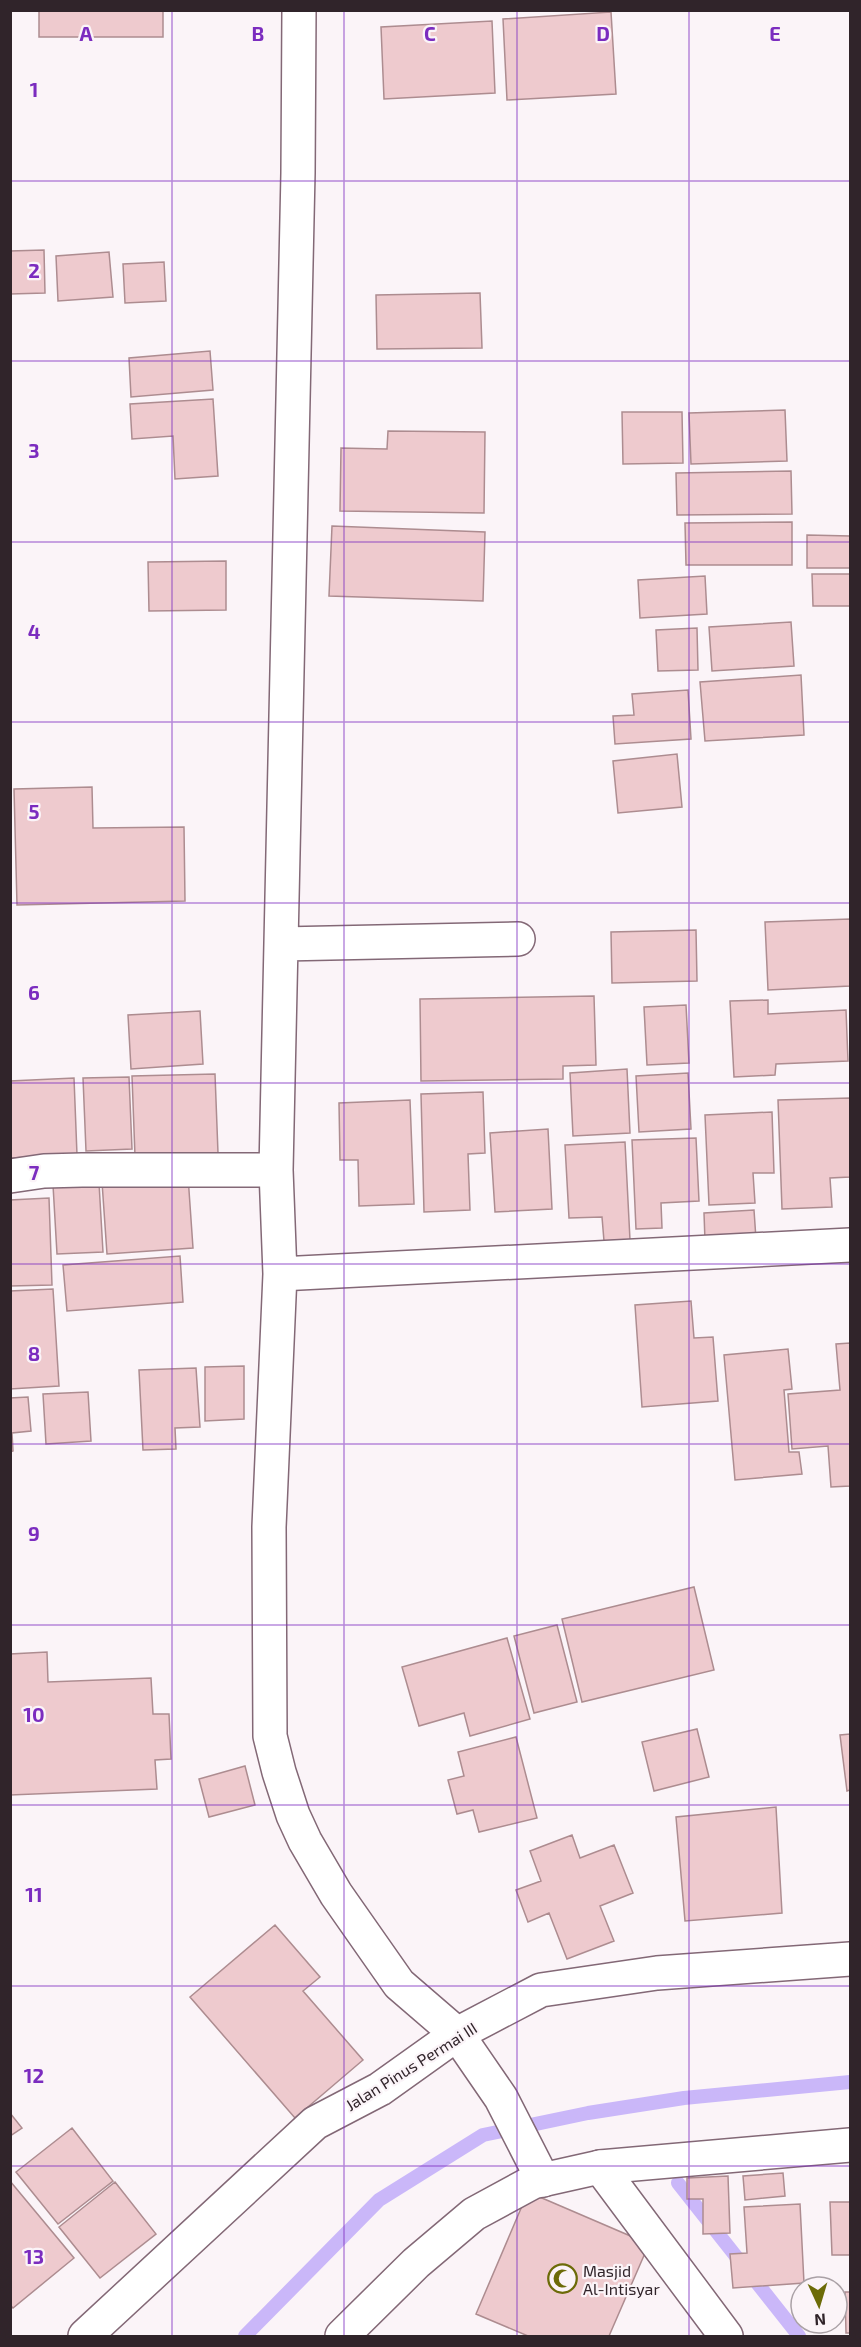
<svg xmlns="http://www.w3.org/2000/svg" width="861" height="2347" font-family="'Exo 2',sans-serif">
<rect width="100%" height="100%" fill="#fbf4f8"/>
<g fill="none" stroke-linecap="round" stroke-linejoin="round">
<path stroke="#cab7f9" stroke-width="14" d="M 678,2183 L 799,2336
M 245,2336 L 379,2200 L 483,2135 L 588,2113 L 684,2098 L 850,2082"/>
</g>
<path fill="#eecace" stroke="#ad8c90" stroke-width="1.5" d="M 39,10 L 163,10 L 163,37 L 39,37 Z
M 611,12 L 616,94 L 507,100 L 503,19 Z
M 492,21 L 495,93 L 384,99 L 381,27 Z
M 44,250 L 45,293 L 10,294 L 10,251 Z
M 109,252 L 113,297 L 58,301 L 56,256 Z
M 164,262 L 166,301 L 125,303 L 123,264 Z
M 480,293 L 482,348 L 377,349 L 376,295 Z
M 210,351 L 213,390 L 131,397 L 129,358 Z
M 213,399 L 218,476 L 175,479 L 173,436 L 132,439 L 130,404 Z
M 785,410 L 787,461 L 691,464 L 689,413 Z
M 622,412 L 682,412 L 683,463 L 623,464 Z
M 388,431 L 485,432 L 484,513 L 340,511 L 341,448 L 387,449 Z
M 791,471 L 792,514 L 677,515 L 676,473 Z
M 792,522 L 792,565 L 686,565 L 685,523 Z
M 332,526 L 485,532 L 483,601 L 329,596 Z
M 807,535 L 850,536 L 850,568 L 807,568 Z
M 226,561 L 226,610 L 149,611 L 148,562 Z
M 812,574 L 850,574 L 850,606 L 813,606 Z
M 705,576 L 707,614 L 640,618 L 638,580 Z
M 791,622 L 794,666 L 712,671 L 709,627 Z
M 697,628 L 698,670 L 658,671 L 656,630 Z
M 801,675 L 804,735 L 705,741 L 700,682 Z
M 688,690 L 691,739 L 615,744 L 613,716 L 634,715 L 632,694 Z
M 677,754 L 682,807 L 618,813 L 613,761 Z
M 92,787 L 93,828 L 184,827 L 185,901 L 17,905 L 14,789 Z
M 850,919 L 850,986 L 768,990 L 765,922 Z
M 696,930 L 697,981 L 612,983 L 611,932 Z
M 594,996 L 596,1065 L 563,1066 L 563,1079 L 421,1081 L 420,999 Z
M 768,1000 L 768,1014 L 846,1010 L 848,1061 L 776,1064 L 775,1075 L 734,1077 L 730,1001 Z
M 686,1005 L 689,1063 L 647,1065 L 644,1007 Z
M 200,1011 L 203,1064 L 131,1069 L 128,1015 Z
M 627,1069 L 630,1133 L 573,1136 L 570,1073 Z
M 688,1073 L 691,1129 L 639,1132 L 636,1076 Z
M 215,1074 L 218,1153 L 135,1156 L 132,1076 Z
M 129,1077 L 132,1149 L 86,1151 L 83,1078 Z
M 74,1078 L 77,1155 L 10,1158 L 10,1081 Z
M 483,1092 L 485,1153 L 468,1154 L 470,1210 L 424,1212 L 421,1094 Z
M 850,1098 L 850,1177 L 830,1178 L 832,1207 L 782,1209 L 778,1100 Z
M 410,1100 L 414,1204 L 359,1206 L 358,1160 L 340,1160 L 339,1103 Z
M 772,1112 L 774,1173 L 753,1173 L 755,1203 L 709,1205 L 705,1115 Z
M 548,1129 L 552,1209 L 495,1212 L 490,1133 Z
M 696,1138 L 699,1201 L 661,1203 L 662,1228 L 636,1229 L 632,1140 Z
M 625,1142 L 630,1240 L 604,1241 L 602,1217 L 569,1218 L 565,1145 Z
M 188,1176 L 193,1248 L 107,1254 L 102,1182 Z
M 99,1183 L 103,1252 L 57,1254 L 53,1185 Z
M 49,1198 L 52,1285 L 10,1286 L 10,1200 Z
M 754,1210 L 756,1239 L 705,1241 L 704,1213 Z
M 180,1256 L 183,1302 L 67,1311 L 63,1265 Z
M 53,1289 L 59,1386 L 10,1389 L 10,1291 Z
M 691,1301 L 694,1338 L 713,1337 L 718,1401 L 642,1407 L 635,1305 Z
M 850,1343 L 850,1486 L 831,1487 L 828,1446 L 792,1449 L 788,1394 L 840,1390 L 836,1344 Z
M 788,1349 L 792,1389 L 784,1390 L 789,1452 L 799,1452 L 802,1474 L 735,1480 L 724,1355 Z
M 244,1366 L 244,1419 L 205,1421 L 205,1367 Z
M 196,1368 L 200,1427 L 175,1428 L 176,1449 L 143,1450 L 139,1370 Z
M 88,1392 L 91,1441 L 46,1444 L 43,1394 Z
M 28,1397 L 31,1431 L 12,1433 L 13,1451 L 10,1452 L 10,1398 Z
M 694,1587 L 714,1670 L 582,1702 L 562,1619 Z
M 557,1625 L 577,1702 L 534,1713 L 514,1636 Z
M 507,1638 L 530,1719 L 470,1736 L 464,1713 L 419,1726 L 402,1667 Z
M 47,1652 L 48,1682 L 151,1678 L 153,1714 L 169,1714 L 171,1759 L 155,1760 L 157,1789 L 10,1795 L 10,1654 Z
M 697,1729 L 709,1777 L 654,1791 L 642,1742 Z
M 850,1734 L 850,1790 L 847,1791 L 840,1735 Z
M 516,1737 L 537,1818 L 479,1832 L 473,1810 L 457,1814 L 448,1780 L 464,1776 L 458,1752 Z
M 245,1766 L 255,1805 L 209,1817 L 199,1779 Z
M 776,1807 L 782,1913 L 685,1921 L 676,1817 Z
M 572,1835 L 580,1858 L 614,1845 L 633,1893 L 600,1906 L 614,1941 L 567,1959 L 549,1913 L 528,1922 L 516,1890 L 541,1881 L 530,1851 Z
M 275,1925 L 320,1977 L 303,1991 L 363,2060 L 295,2118 L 190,1997 Z
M 10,2113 L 22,2128 L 10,2136 Z
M 72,2128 L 113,2181 L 58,2224 L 16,2172 Z
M 783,2173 L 785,2196 L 745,2200 L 743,2176 Z
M 728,2176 L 730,2233 L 703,2234 L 703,2199 L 687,2199 L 687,2178 Z
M 10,2181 L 74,2258 L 13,2308 L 10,2305 Z
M 115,2182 L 156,2234 L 100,2278 L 59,2227 Z
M 528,2192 L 649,2244 L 609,2336 L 528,2336 L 476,2314 Z
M 830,2202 L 850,2202 L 850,2255 L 832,2255 Z
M 800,2204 L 804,2283 L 733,2288 L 730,2254 L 747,2253 L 744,2207 Z
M 845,2292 L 850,2292 L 850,2333 L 846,2333 Z"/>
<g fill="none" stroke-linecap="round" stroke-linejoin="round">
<defs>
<path id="minor" d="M 299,10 L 298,173 L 276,1170 L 280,1274 L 269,1527 L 270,1736 L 279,1772 L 293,1815 L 305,1841 L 336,1894 L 399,1984 L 457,2034 L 501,2098 L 543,2180
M 282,944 L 518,939
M 10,1176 L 44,1171 L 82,1170 L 276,1170
M 280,1274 L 850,1245
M 600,2167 L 726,2336
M 85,2336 L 315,2123 L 380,2089 L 457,2034 L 541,1990 L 657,1973 L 850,1959"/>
<path id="tertiary" d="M 342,2336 L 416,2263 L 474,2214 L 533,2182 L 600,2167 L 850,2145"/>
</defs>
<use href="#minor" stroke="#836876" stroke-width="36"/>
<use href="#tertiary" stroke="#836876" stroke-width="36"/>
<use href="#minor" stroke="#fff" stroke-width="33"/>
<use href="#tertiary" stroke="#fff" stroke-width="33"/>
</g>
<path fill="none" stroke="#7b2cbf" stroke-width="1.5" stroke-opacity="0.55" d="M 172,10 L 172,2336M 344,10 L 344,2336M 517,10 L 517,2336M 689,10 L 689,2336M 10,181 L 850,181M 10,361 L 850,361M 10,542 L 850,542M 10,722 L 850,722M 10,903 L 850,903M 10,1083 L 850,1083M 10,1264 L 850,1264M 10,1444 L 850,1444M 10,1625 L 850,1625M 10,1805 L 850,1805M 10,1986 L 850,1986M 10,2166 L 850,2166"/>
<defs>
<symbol id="mosque-ring" viewBox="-11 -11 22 22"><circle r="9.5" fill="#fbf4f8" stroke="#6c6b08" stroke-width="1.5"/><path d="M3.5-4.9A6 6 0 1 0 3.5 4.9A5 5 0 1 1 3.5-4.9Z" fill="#6c6b08"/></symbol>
</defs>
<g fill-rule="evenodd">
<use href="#mosque-ring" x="546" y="2262" width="33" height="33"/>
</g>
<g text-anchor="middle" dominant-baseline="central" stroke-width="4.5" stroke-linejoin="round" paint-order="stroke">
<g font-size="16" fill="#30242a" stroke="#fbf4f8">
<text transform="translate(411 2066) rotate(-32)">Jalan Pinus Permai III</text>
</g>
<g font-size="16" fill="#30242a" stroke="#fbf4f8" text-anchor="start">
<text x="583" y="2270">Masjid<tspan x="583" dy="18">Al-Intisyar</tspan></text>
</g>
</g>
<g font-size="20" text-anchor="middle" font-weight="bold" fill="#7b2cbf" stroke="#fbf4f8" stroke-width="4.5" stroke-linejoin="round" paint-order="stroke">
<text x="86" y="41">A</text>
<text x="258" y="41">B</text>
<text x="430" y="41">C</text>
<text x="603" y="41">D</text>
<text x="775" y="41">E</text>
<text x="34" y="97">1</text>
<text x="34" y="278">2</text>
<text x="34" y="458">3</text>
<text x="34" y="639">4</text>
<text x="34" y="819">5</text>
<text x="34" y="1000">6</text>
<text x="34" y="1180">7</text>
<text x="34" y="1361">8</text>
<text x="34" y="1541">9</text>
<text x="34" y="1722">10</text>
<text x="34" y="1902">11</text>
<text x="34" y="2083">12</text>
<text x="34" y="2264">13</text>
</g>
<rect width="861" height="2347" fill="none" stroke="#30242a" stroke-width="24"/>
<g transform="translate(819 2305) rotate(176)"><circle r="28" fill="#fbf4f8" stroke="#aaa1a6" stroke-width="1.5"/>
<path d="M0-4.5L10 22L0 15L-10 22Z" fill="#6c6b08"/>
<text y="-9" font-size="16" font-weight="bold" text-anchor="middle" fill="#30242a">N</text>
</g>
</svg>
